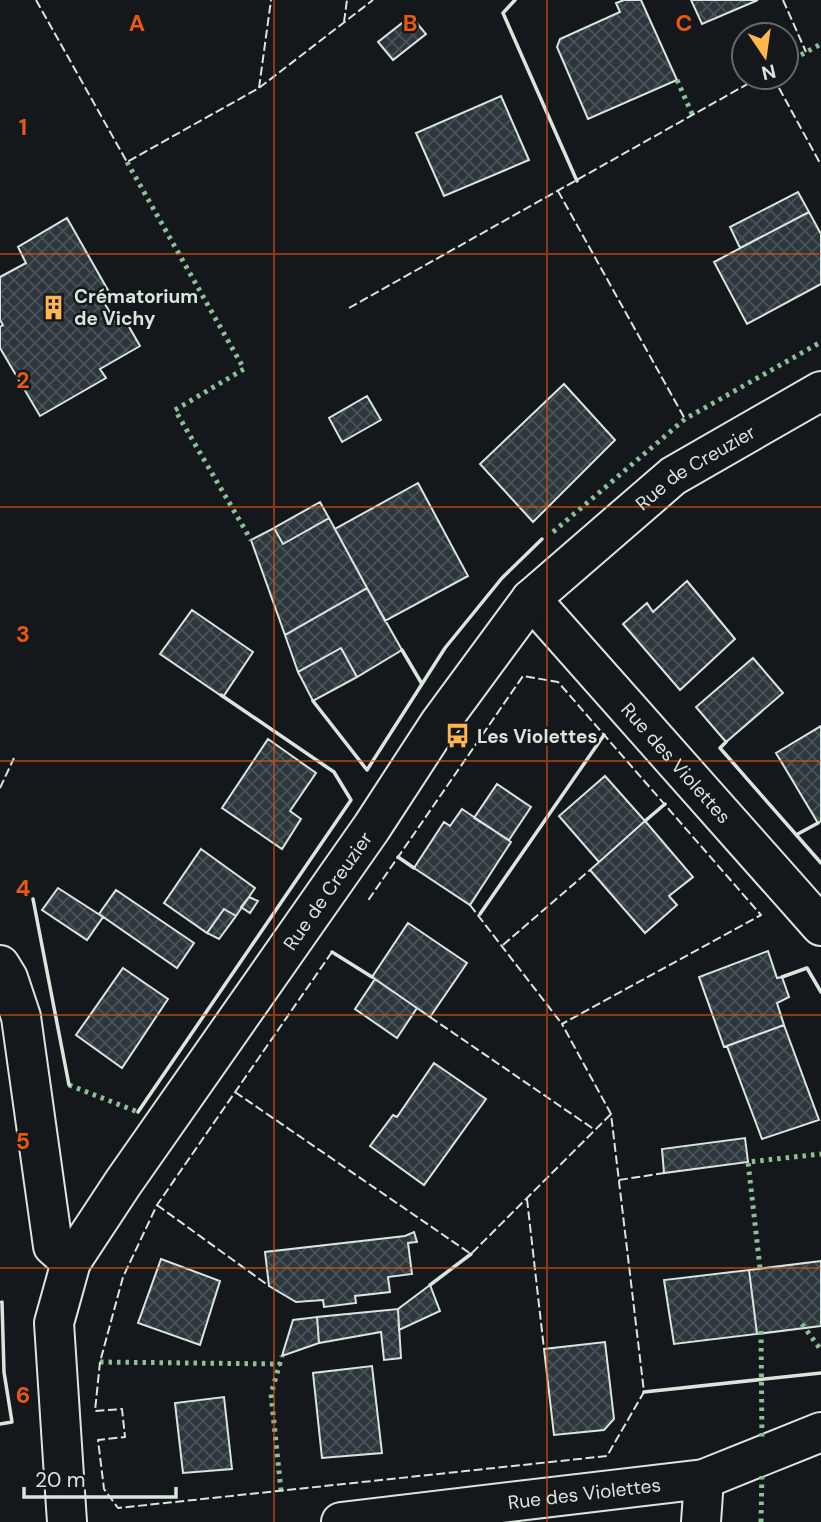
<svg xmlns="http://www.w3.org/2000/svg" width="821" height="1522" font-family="'DM Sans',sans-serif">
<defs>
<pattern id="building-cross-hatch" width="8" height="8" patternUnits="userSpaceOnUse" patternTransform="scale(1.75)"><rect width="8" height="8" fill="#2c363c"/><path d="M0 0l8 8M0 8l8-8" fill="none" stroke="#4a5358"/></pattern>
</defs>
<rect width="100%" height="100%" fill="#14181c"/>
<path fill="url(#building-cross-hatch)" stroke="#d8e6dc" stroke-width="2" d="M 624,0 L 641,0 L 677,80 L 588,119 L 557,47 L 560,39 L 620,12 L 616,3 Z
M 691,0 L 758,0 L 702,24 Z
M 411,16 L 426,34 L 393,60 L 378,42 Z
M 501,96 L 529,160 L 444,196 L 416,133 Z
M 798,192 L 809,212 L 740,248 L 730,227 Z
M 809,212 L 821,234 L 821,284 L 747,324 L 714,262 Z
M 67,218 L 109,292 L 101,297 L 116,323 L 124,318 L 140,346 L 100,369 L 106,378 L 40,416 L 0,348 L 0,327 L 3,325 L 0,320 L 0,277 L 26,263 L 18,247 Z
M 564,384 L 615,440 L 533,522 L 480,464 Z
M 367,396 L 381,420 L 342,442 L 329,418 Z
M 418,483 L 468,576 L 385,621 L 335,529 Z
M 320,502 L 329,518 L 283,544 L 274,528 Z
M 329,518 L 367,588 L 285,635 L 251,540 L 274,528 L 283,544 Z
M 687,581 L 735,639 L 680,690 L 623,624 L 647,603 L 653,612 Z
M 367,588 L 402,650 L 357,677 L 341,648 L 298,672 L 285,635 Z
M 192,610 L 253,652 L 223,697 L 160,654 Z
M 341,648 L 357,677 L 313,701 L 298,672 Z
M 753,658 L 783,693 L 726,742 L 696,707 Z
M 821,726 L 821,821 L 818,823 L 776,753 Z
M 268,739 L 316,773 L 290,811 L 301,819 L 282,849 L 222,808 Z
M 605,776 L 645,821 L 599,862 L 559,816 Z
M 497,784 L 531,807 L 509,840 L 474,818 Z
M 462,809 L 511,842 L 470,905 L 414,868 L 444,822 L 450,826 Z
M 645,821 L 693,877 L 669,896 L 677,905 L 645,933 L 590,870 Z
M 201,849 L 255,888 L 236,916 L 224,909 L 207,933 L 164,903 Z
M 58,888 L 103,917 L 87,940 L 42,910 Z
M 116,890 L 194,943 L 177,968 L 99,914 Z
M 249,897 L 258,901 L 250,913 L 241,907 Z
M 224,909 L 236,916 L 219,939 L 207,933 Z
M 408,923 L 467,963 L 430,1017 L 372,977 Z
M 768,951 L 777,978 L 782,977 L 789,997 L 777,1003 L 784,1025 L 724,1047 L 699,977 Z
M 123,968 L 168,999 L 122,1068 L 76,1035 Z
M 375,979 L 417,1008 L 397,1038 L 355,1009 Z
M 784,1025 L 819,1120 L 762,1139 L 727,1046 Z
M 434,1063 L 486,1099 L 424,1185 L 370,1146 L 393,1115 L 397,1117 Z
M 745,1138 L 748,1162 L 664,1173 L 662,1149 Z
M 414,1232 L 417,1242 L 408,1243 L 412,1274 L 388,1277 L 390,1292 L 355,1296 L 356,1303 L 324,1307 L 323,1300 L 296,1302 L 269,1286 L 265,1252 L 405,1236 Z
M 161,1259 L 220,1281 L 200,1345 L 138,1323 Z
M 821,1261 L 821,1326 L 757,1334 L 749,1270 Z
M 749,1270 L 757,1334 L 674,1344 L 664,1280 Z
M 430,1285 L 440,1311 L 399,1330 L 398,1309 Z
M 398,1309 L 401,1358 L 384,1360 L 381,1332 L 319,1343 L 317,1317 Z
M 317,1317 L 319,1343 L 282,1356 L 293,1320 Z
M 605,1342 L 614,1419 L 604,1430 L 554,1435 L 544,1349 Z
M 372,1366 L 382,1453 L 322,1458 L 313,1373 Z
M 224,1397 L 232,1469 L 183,1473 L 175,1403 Z"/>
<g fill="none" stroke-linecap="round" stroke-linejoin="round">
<defs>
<g id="minor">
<path id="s1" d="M 531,599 L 821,926"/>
<path d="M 0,965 L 8,978 L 21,1017 L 53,1246 L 71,1262"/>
<path id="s2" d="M 67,1522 L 54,1323 L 71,1262 L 123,1183 L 372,827 L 439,724 L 531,599 L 673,476 L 821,391"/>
<path id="s3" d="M 341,1522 L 704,1479 L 821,1432"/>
<path d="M 701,1522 L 704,1479"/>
</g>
</defs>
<use href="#minor" stroke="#d8e6dc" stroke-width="42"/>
<use href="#minor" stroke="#14181c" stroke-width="38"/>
<path stroke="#8ac095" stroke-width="5" stroke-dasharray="3.5 5" stroke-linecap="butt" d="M 786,63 L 821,44
M 677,80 L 693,116
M 127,162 L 244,369 L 175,410 L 251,540
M 553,532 L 685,419 L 821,342
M 69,1085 L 138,1112
M 760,1268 L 748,1162 L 821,1154
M 802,1324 L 821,1350
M 761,1331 L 762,1440
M 100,1362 L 280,1364
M 281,1491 L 271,1394 L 282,1356
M 761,1522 L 762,1471"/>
<path stroke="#d8e6dc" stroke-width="2" stroke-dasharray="9 3.5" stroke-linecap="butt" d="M 36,0 L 127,162 L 259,88 L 373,0
M 783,0 L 806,52
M 344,22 L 347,0
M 773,77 L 821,165
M 259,88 L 271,0
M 558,191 L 685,419
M 349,308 L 760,77
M 0,788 L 14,758
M 470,905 L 562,1024
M 503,945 L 590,870
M 332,952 L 157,1205 L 123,1277 L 100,1362 L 95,1411 L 122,1409 L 125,1437 L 98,1440 L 104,1489 L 118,1508 L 607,1456 L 644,1392 L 611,1114 L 562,1024 L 761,915 L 558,682 L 523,676 L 367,902
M 430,1017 L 595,1130
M 235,1092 L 471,1254 L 611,1114
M 619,1180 L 664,1173
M 527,1199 L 544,1349
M 157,1205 L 269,1286
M 0,1302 L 2,1302"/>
<path stroke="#d8e6dc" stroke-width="3.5" d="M 515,0 L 503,13 L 577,181
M 402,650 L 422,684
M 313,701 L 367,770 L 445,648 L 502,578 L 542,539
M 726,742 L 720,748 L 821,863
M 645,821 L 665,804
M 796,835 L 818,823
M 398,857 L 414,868
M 33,899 L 69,1085
M 480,914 L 604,735
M 332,952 L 372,977
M 782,977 L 807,968 L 821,992
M 138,1112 L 351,800 L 334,772 L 221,695
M 430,1285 L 471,1254
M 644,1392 L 821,1373
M 0,1424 L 12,1422 L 4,1372 L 2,1302"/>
</g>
<path fill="none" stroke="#e8590c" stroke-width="2" stroke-opacity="0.55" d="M 274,0 L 274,1522M 547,0 L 547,1522M 0,254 L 821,254M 0,507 L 821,507M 0,761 L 821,761M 0,1015 L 821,1015M 0,1268 L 821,1268"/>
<defs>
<symbol id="building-bare" viewBox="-9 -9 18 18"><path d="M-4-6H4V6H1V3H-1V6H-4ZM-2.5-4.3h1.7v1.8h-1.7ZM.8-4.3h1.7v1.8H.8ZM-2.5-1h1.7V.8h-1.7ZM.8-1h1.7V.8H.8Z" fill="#ffb74d" stroke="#14181c" stroke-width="2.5" paint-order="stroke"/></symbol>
<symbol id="bus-bare" viewBox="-9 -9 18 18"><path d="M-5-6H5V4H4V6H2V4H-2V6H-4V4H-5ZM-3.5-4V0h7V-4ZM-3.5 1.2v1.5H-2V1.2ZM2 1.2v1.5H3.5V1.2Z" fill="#ffb74d" stroke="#14181c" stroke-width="2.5" paint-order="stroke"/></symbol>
</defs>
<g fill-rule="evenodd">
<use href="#building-bare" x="36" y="290" width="35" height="35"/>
<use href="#bus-bare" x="440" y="718" width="35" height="35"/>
</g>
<g text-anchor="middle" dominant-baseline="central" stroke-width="5" stroke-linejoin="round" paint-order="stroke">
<g font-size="19" font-weight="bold" fill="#d8e6dc" stroke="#14181c" text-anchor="start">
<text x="74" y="296">Crématorium<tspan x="74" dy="22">de Vichy</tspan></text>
<text x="477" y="736">Les Violettes</text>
</g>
<g font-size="19" fill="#d8e6dc" stroke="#14181c">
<text stroke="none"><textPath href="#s2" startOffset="1281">Rue de Creuzier</textPath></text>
<text stroke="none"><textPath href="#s1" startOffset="219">Rue des Violettes</textPath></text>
<text stroke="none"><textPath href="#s2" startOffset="714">Rue de Creuzier</textPath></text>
<text stroke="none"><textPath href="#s3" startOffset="245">Rue des Violettes</textPath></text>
</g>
</g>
<g font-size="23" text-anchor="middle" font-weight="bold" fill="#e8590c" stroke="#14181c" stroke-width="5" stroke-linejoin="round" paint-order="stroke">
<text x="137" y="31">A</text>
<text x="410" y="31">B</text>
<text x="684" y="31">C</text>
<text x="23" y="135">1</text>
<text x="23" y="388">2</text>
<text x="23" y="642">3</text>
<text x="23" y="896">4</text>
<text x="23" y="1149">5</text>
<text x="23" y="1403">6</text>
</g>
<g transform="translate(765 56) rotate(167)"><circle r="33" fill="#14181c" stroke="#626a69" stroke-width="2"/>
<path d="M0-5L12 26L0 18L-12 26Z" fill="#ffb74d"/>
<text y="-10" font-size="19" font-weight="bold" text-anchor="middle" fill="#d8e6dc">N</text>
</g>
<path d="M24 1487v10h152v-10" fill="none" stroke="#d8e6dc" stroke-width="3.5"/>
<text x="35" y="1487" font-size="21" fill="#d8e6dc" stroke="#14181c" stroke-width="5" paint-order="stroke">20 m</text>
</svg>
